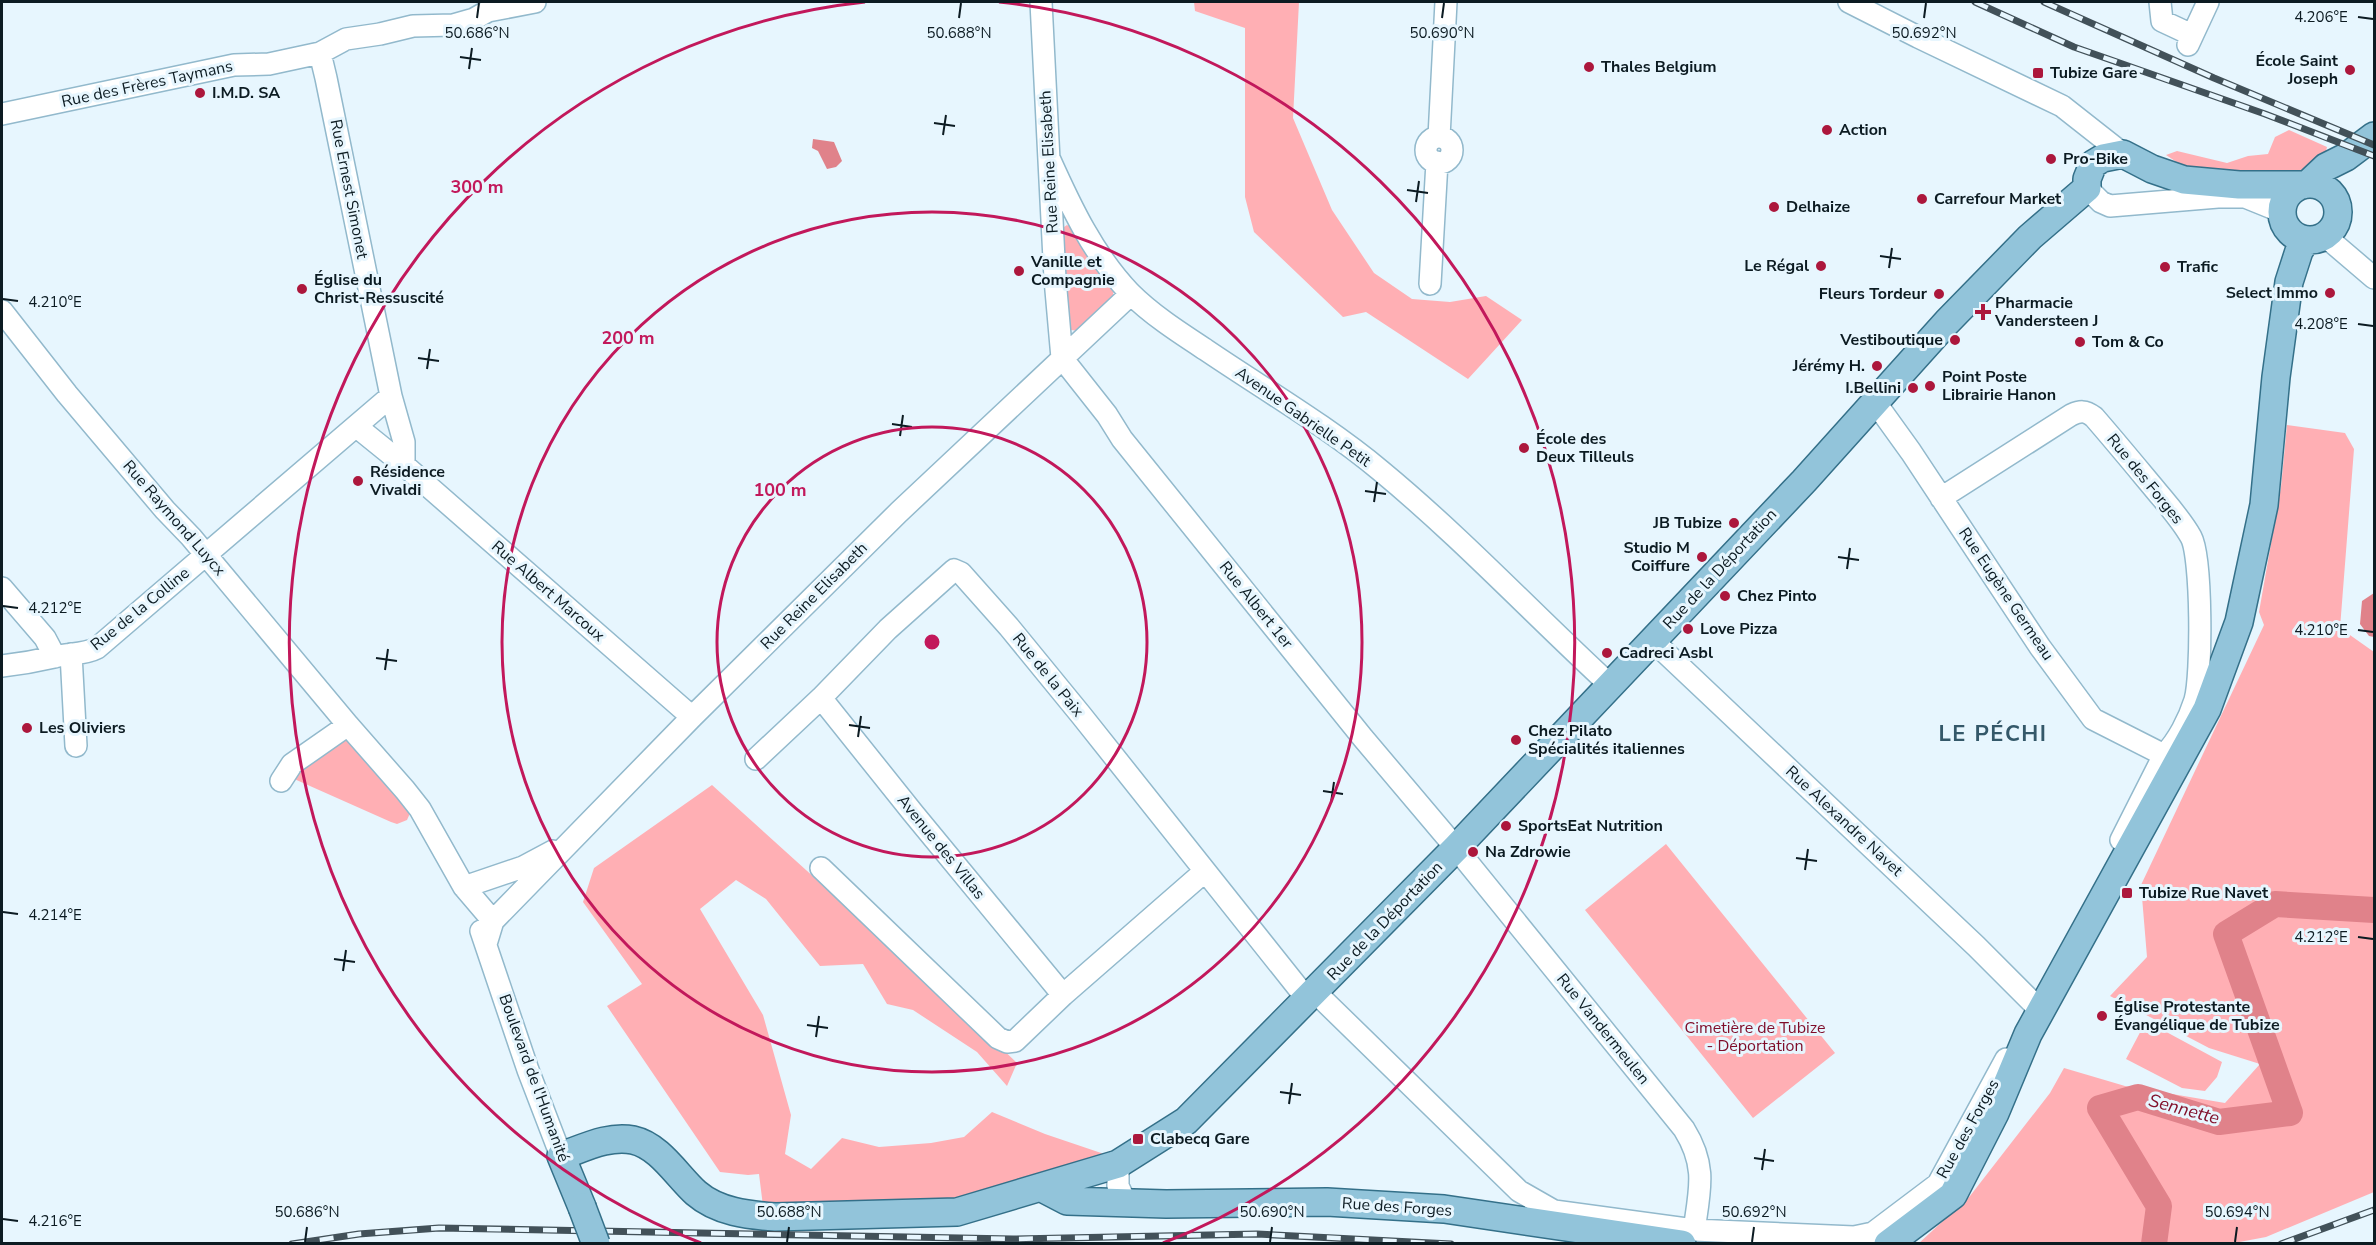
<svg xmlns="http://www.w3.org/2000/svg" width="2376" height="1245" font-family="'Nunito Sans',sans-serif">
<rect width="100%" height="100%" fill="#e7f6fe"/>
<path fill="#ffafb4" d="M 1194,2 L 1299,2 L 1293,118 L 1332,210 L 1374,273 L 1412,299 L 1450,302 L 1486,296 L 1522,320 L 1468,379 L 1366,312 L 1343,317 L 1254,232 L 1245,197 L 1245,28 L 1195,11 Z
M 2289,130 L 2327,147 L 2324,159 L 2306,171 L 2289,176 L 2193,173 L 2166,155 L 2177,151 L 2227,163 L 2248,156 L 2268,154 L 2275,137 Z
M 1067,225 L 1074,229 L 1114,290 L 1112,299 L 1079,331 L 1071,330 L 1065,326 L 1061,229 Z
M 2287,425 L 2345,433 L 2354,449 L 2340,628 L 2374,652 L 2374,1192 L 2266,1237 L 2234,1243 L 1918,1244 L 1970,1196 L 2050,1093 L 2064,1068 L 2125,1086 L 2225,1103 L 2260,1064 L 2209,1048 L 2110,996 L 2147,957 L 2141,885 L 2264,625 L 2259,612 L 2281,487 Z
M 345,736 L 411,811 L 407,820 L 397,824 L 391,822 L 292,778 L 293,774 Z
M 712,785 L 972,1020 L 1017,1063 L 1007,1086 L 977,1052 L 913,1010 L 887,1004 L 863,964 L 820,966 L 766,899 L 736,880 L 700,909 L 763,1015 L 791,1115 L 785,1154 L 811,1169 L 842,1138 L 879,1147 L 931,1143 L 964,1137 L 992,1112 L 1045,1134 L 1113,1157 L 990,1191 L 929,1204 L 763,1206 L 759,1174 L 748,1175 L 720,1172 L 607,1006 L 642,984 L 583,902 L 594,868 Z
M 1666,844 L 1835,1053 L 1753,1118 L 1585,910 Z
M 2146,1021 L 2222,1062 L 2217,1077 L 2205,1091 L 2182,1088 L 2126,1059 Z"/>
<path fill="#e0828a" d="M 813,139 L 834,142 L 842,161 L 836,167 L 827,169 L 818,151 L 812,148 Z
M 2374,593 L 2374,637 L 2369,636 L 2360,624 L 2362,601 Z"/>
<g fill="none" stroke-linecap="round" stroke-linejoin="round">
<path stroke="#e0828a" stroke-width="26" d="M 2154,1244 L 2159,1206 L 2100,1108 L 2138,1097 L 2219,1122 L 2290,1113 L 2226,934 L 2275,904 L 2374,910"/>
<defs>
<path id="minor" d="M 1041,2 L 1055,279 L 1062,358
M 1849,2 L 1918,37 L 2062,106 L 2123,154
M 2160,2 L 2162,21 L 2192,35
M 2188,45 L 2208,2
M 320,53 L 326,78 L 391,396
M 2,114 L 234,65 L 269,64 L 320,53 L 346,39 L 380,34 L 413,26 L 453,25 L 474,19 L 488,11 L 535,2
M 1439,137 L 1446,2
M1426 150a13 13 0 1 1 26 0a13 13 0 1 1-26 0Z
M 1049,158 C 1071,207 1093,254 1130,293 C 1152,315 1180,333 1206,350 C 1265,390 1327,426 1381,471 C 1462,538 1533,614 1610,685
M 2087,188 L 2101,202 L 2110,206 L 2218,197 L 2245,197 L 2282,212
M 2326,237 L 2374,278
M 1430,284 L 1437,162
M 2,311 L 67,394 L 165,510 L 191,537 L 348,725 L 405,790 L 420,809 L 464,887 L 493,921
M 1062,358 L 1107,415 L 1122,439 L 1363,738 L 1456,848 L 1684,1129 C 1707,1166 1700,1189 1694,1230
M 1875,402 L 1911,452 L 2040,647 L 2093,719 L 2164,755
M 404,465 L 692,717
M 1941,498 L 2071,415 C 2080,411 2085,410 2094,417 C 2114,440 2133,463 2153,487 C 2166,503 2181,519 2191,537 C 2202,557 2202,676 2195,700 C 2189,719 2178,741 2164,755 L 2121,840
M 2,588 L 45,638 L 55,657
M 1652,640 L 1976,946 L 2034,1004
M 71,654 L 76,746
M 2,666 C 20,664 37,661 54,657 C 69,653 84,655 97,648 L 391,396 L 404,442 L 404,465 L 357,427
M 821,698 L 913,813 L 1063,995
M 756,759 L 821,698 L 888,629 L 954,570 L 961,573 L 1009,627 L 1081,715 L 1307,999
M 281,781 L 292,764 L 348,725
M 821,868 L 998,1038 L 1007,1042 L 1015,1041 L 1063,995 L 1204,872
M 464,887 L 523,867 L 553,851
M 481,931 L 528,1070 L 561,1156
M 486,944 L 493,921 L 692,717 L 899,512 L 1131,294
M 1315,992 L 1519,1191 L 1554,1211 L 1694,1230 L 1854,1237 L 1873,1233 L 1938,1184 L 2006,1059
M 1118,1164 L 1118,1186 L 1126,1203"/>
<path id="major" d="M2282 212a28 28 0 1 1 56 0a28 28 0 1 1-56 0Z
M 2308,184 L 2326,167 L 2346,157 L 2374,136
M 1042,1188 L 1067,1201 L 1166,1204 L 1327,1202 L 1444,1209 L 1682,1244
M 582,1207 L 561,1156 C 584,1148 609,1135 633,1140 C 660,1146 677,1176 696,1193 C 718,1212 748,1215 775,1217 L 957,1212 L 1118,1164 L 1186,1121 L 1456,848 L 1804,481 L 1947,322 L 2030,237 L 2087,188 L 2087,179 L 2093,164 L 2103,158 L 2123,154 L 2152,169 L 2184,180 L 2239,185 L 2303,185
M 1888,1244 L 1953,1195 L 1995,1113 L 2028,1034 L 2207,709 L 2239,622 L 2264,505 L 2276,377 L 2289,282 L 2299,251 L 2306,240"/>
</defs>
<use href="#minor" stroke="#92b9cc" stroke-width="24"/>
<use href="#major" stroke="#347089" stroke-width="30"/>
<use href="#minor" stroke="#fff" stroke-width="21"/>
<use href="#major" stroke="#92c4da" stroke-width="27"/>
<defs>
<path id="rail" d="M 1975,2 L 2074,47 L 2265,114 L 2374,156
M 2044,2 L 2214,78 L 2374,145
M 292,1244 L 359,1234 L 439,1228 L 1013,1239 L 1257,1234 L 1451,1244
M 2281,1244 L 2374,1210"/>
</defs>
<use href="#rail" stroke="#425159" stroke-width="7"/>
<use href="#rail" stroke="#e7f6fe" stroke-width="4.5" stroke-dasharray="14" stroke-linecap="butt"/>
<defs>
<path id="major-bridge" d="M 582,1207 L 596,1244"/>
</defs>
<use href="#major-bridge" stroke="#347089" stroke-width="30" stroke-linecap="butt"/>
<use href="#major-bridge" stroke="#92c4da" stroke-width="27"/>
</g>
<path fill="none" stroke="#0c1b22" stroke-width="2" d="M 2358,17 L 2373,19M 477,18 L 479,3M 959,18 L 961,3M 1442,18 L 1444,3M 1924,18 L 1926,3M 460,57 L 481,60M 469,69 L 472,48M 934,123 L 955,126M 943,135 L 946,115M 1407,190 L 1428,193M 1416,202 L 1419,181M 1880,256 L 1901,259M 1889,268 L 1892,248M 3,299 L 18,301M 2358,324 L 2373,326M 418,358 L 439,361M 427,369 L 430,349M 892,424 L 912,427M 900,436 L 903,415M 1365,491 L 1386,494M 1374,502 L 1377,482M 1838,557 L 1859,560M 1847,569 L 1850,548M 3,606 L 18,608M 2358,630 L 2373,632M 376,658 L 397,661M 385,670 L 388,649M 849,725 L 870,728M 858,737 L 861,716M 1323,791 L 1343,794M 1331,803 L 1334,782M 1796,858 L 1817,861M 1805,870 L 1808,849M 3,912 L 18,914M 2358,937 L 2373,939M 334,959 L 355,962M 343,971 L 346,950M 807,1025 L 828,1028M 816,1037 L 819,1016M 1280,1092 L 1301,1095M 1289,1104 L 1292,1083M 1754,1158 L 1774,1161M 1762,1170 L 1765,1149M 3,1219 L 18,1221M 305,1242 L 307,1227M 787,1242 L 789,1227M 1270,1242 L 1272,1227M 1752,1242 L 1754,1227M 2235,1242 L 2237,1227"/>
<g fill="none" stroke="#c2185b" stroke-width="3">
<circle cx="932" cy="642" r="215"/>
<circle cx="932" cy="642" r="430"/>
<path d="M701 1243A644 644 0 0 1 865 2M999 2A644 644 0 0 1 1163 1243"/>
</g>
<g fill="#ac173c" stroke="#e7f6fe" stroke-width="2">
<circle cx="1589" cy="67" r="6"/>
<circle cx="2350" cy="70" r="6"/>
<rect x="2032" y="67" width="12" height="12" rx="3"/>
<circle cx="200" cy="93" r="6"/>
<circle cx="1827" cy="130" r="6"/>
<circle cx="2051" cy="159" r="6"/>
<circle cx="1922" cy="199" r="6"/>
<circle cx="1774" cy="207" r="6"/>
<circle cx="1821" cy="266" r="6"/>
<circle cx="2165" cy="267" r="6"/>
<circle cx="1019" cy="271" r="6"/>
<circle cx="302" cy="289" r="6"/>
<circle cx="2330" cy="293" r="6"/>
<circle cx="1939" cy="294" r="6"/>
<path d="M1980 303h6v6h6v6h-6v6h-6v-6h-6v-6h6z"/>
<circle cx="1955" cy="340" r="6"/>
<circle cx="2080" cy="342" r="6"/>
<circle cx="1877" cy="366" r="6"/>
<circle cx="1930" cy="386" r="6"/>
<circle cx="1913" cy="388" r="6"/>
<circle cx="1524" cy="448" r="6"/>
<circle cx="358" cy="481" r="6"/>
<circle cx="1734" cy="523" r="6"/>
<circle cx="1702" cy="557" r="6"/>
<circle cx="1725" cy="596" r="6"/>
<circle cx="1688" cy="629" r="6"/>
<circle cx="1607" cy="653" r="6"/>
<circle cx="27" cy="728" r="6"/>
<circle cx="1516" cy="740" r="6"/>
<circle cx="1506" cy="826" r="6"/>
<circle cx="1473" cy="852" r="6"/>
<rect x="2121" y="887" width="12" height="12" rx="3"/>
<circle cx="2102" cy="1016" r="6"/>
<rect x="1132" y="1133" width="12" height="12" rx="3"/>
</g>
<g text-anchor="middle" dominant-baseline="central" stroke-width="6" stroke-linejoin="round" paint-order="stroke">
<g font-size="16" font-weight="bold" fill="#0c1b22" stroke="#e7f6fe" text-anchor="start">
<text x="2338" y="61" text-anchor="end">École Saint<tspan x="2338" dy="18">Joseph</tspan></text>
<text x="1601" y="67">Thales Belgium</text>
<text x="2050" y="73">Tubize Gare</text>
<text x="212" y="93">I.M.D. SA</text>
<text x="1839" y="130">Action</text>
<text x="2063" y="159">Pro-Bike</text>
<text x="1934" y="199">Carrefour Market</text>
<text x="1786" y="207">Delhaize</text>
<text x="1031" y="262">Vanille et<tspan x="1031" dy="18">Compagnie</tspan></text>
<text x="1809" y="266" text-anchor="end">Le Régal</text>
<text x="2177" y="267">Trafic</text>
<text x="314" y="280">Église du<tspan x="314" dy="18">Christ-Ressuscité</tspan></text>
<text x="2318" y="293" text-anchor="end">Select Immo</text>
<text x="1927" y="294" text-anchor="end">Fleurs Tordeur</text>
<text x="1995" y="303">Pharmacie<tspan x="1995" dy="18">Vandersteen J</tspan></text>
<text x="1943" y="340" text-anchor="end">Vestiboutique</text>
<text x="2092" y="342">Tom &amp; Co</text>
<text x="1865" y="366" text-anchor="end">Jérémy H.</text>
<text x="1942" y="377">Point Poste<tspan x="1942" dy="18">Librairie Hanon</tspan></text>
<text x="1901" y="388" text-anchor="end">I.Bellini</text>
<text x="1536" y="439">École des<tspan x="1536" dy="18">Deux Tilleuls</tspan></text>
<text x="370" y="472">Résidence<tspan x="370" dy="18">Vivaldi</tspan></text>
<text x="1722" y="523" text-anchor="end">JB Tubize</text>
<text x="1690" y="548" text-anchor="end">Studio M<tspan x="1690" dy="18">Coiffure</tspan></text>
<text x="1737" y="596">Chez Pinto</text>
<text x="1700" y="629">Love Pizza</text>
<text x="1619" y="653">Cadreci Asbl</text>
<text x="39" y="728">Les Oliviers</text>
<text x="1528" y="731">Chez Pilato<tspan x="1528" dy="18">Spécialités italiennes</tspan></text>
<text x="1518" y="826">SportsEat Nutrition</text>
<text x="1485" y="852">Na Zdrowie</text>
<text x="2139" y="893">Tubize Rue Navet</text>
<text x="2114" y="1007">Église Protestante<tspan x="2114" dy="18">Évangélique de Tubize</tspan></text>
<text x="1150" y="1139">Clabecq Gare</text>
</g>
<g font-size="16" fill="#0c1b22" stroke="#e7f6fe">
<text transform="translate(147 84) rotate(-12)">Rue des Frères Taymans</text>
<text transform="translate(1049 162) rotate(-93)">Rue Reine Elisabeth</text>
<text transform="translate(349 189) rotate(79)">Rue Ernest Simonet</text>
<text transform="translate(1303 417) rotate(35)">Avenue Gabrielle Petit</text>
<text transform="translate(2145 479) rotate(51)">Rue des Forges</text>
<text transform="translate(174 518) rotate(49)">Rue Raymond Luycx</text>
<text transform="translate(1720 569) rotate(-47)">Rue de la Déportation</text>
<text transform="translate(548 591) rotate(41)">Rue Albert Marcoux</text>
<text transform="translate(2006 594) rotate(56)">Rue Eugène Germeau</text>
<text transform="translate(814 596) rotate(-45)">Rue Reine Elisabeth</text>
<text transform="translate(1256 605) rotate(51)">Rue Albert 1er</text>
<text transform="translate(140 609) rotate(-39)">Rue de la Colline</text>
<text transform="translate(1048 675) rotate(51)">Rue de la Paix</text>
<text transform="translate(1844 821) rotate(43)">Rue Alexandre Navet</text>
<text transform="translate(941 847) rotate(51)">Avenue des Villas</text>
<text transform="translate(1385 921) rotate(-46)">Rue de la Déportation</text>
<text transform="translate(1603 1029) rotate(51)">Rue Vandermeulen</text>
<text transform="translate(534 1078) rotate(70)">Boulevard de l'Humanité</text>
<text transform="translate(1968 1129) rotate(-61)">Rue des Forges</text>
<text transform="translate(1397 1207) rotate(4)">Rue des Forges</text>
</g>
<g font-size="16" fill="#7f0c29" stroke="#e7f6fe">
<text x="1755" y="1028">Cimetière de Tubize<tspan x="1755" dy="18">- Déportation</tspan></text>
</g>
<g font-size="18" font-style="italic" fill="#82112c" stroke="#e7f6fe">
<text transform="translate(2184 1109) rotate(15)">Sennette</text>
</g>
<g font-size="22" font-weight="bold" letter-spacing="1.5" fill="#345869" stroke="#e7f6fe">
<text x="1993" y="734">LE PÉCHI</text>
</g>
</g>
<g font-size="15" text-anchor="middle" fill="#0c1b22" stroke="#e7f6fe" stroke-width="6" stroke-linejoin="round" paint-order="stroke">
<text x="2321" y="22">4.206°E</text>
<text x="477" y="38">50.686°N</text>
<text x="959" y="38">50.688°N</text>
<text x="1442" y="38">50.690°N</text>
<text x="1924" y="38">50.692°N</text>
<text x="55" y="307">4.210°E</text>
<text x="2321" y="329">4.208°E</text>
<text x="55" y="613">4.212°E</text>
<text x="2321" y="635">4.210°E</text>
<text x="55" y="920">4.214°E</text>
<text x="2321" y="942">4.212°E</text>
<text x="307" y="1217">50.686°N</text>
<text x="789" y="1217">50.688°N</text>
<text x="1272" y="1217">50.690°N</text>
<text x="1754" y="1217">50.692°N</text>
<text x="2237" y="1217">50.694°N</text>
<text x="55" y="1226">4.216°E</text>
</g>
<circle cx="932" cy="642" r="9" fill="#c2185b" stroke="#e7f6fe" stroke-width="3"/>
<g font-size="18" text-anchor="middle" font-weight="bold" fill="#c2185b" stroke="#e7f6fe" stroke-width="6" stroke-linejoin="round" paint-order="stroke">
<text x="477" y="193">300 m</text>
<text x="628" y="344">200 m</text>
<text x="780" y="496">100 m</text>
</g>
<rect width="2376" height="1245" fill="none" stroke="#0c1b22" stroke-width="6"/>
</svg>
